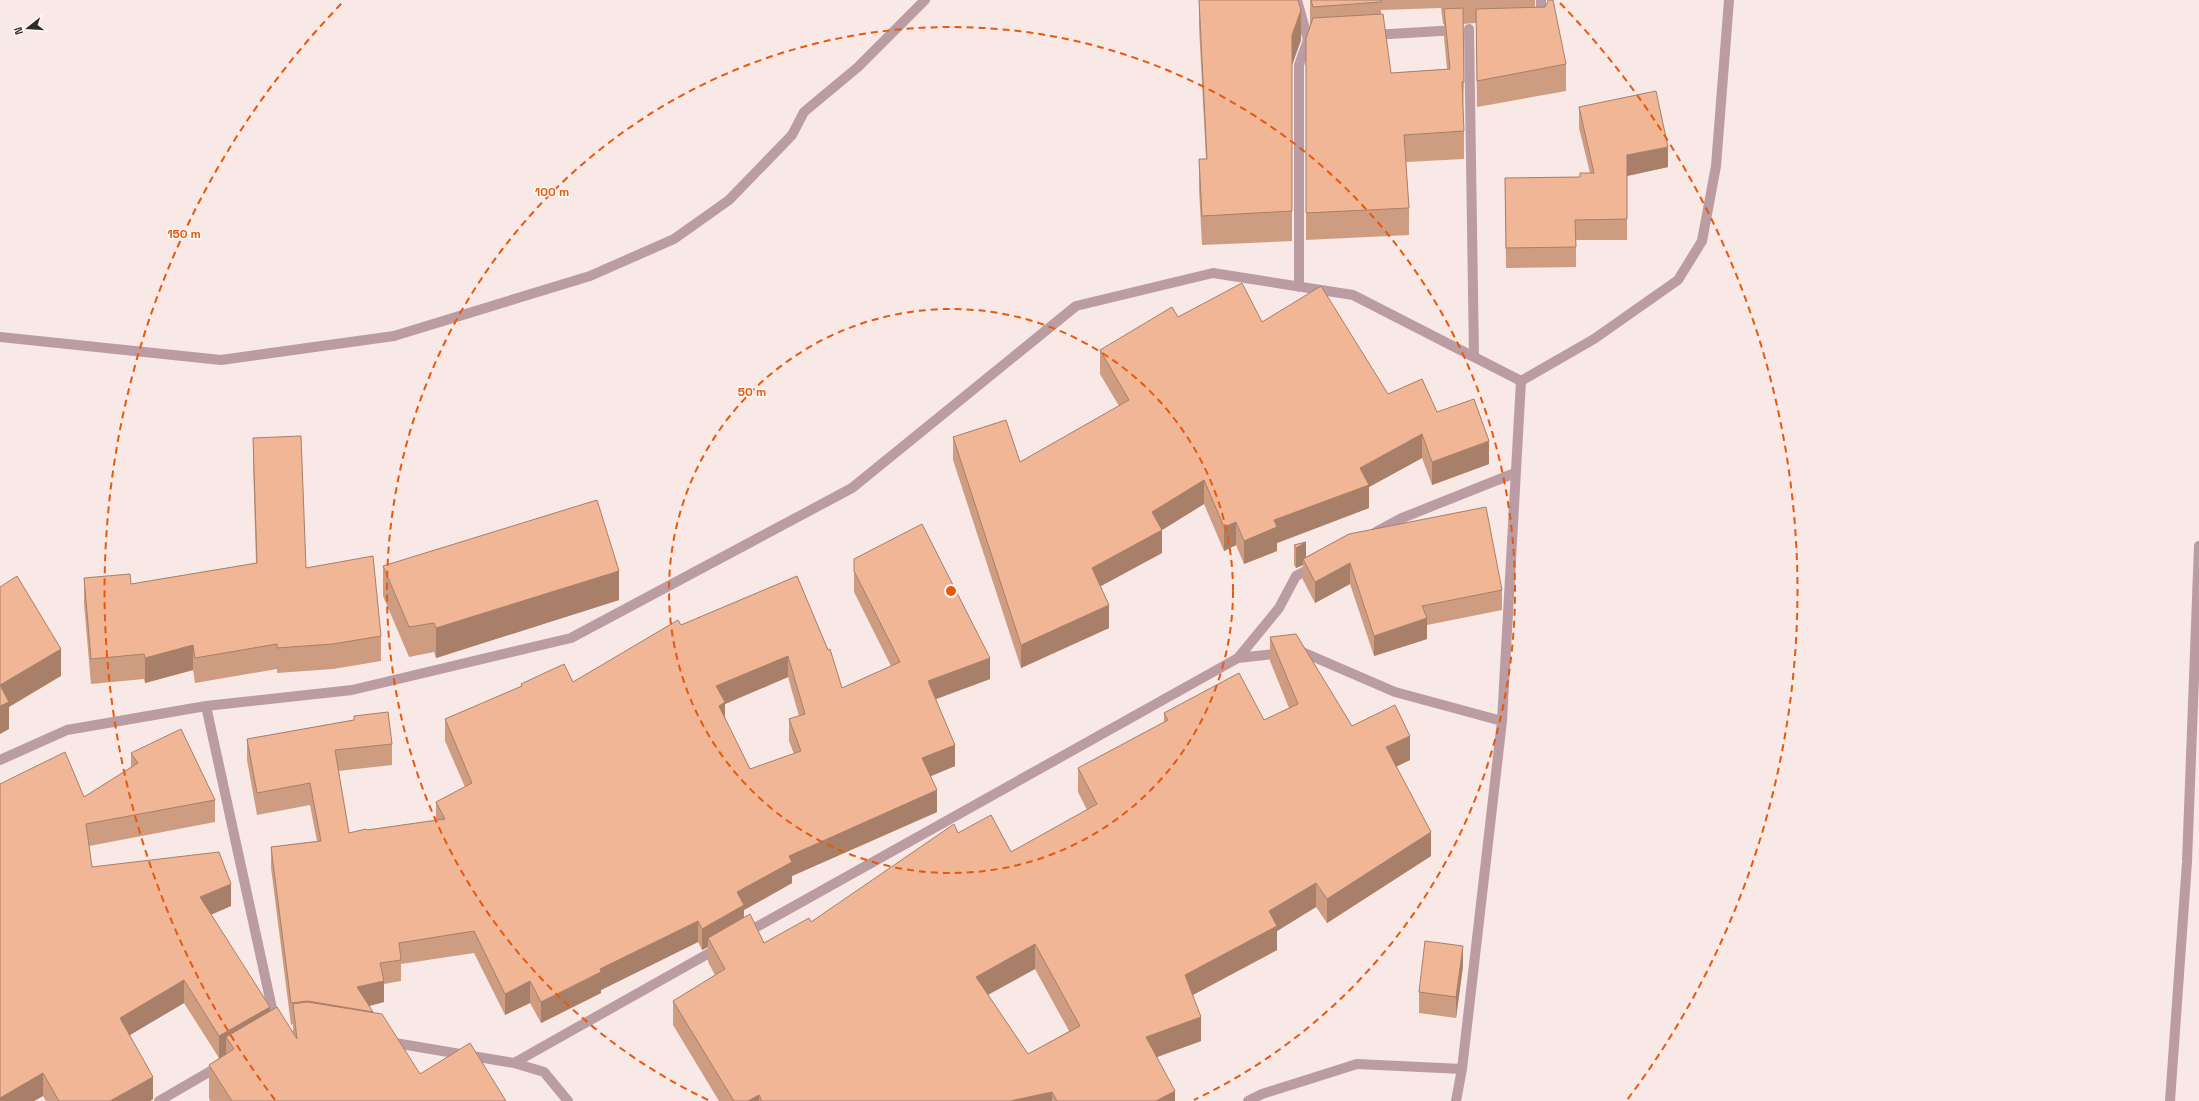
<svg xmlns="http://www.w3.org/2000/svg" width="2199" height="1101" font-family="'Space Grotesk',sans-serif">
<rect width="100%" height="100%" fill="#f8e8e6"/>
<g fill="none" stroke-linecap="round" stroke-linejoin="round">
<path stroke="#ba9ca2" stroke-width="10" d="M 1297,0 L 1308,40 L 1299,65 L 1299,287
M 1541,20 L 1541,0
M 1469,29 L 1474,357
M 1373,35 L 1457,30
M 0,337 L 221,360 L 394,336 L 590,276 L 674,239 L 729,200 L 792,135 L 804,112 L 858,67 L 925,0
M 1521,381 L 1594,339 L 1678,280 L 1702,241 L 1716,166 L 1729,0
M 1376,532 L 1402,518 L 1515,473
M 1315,566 L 1296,576 L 1279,608 L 1238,658 L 1300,651 L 1395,692 L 1502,721
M 206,706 L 275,1022
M 0,760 L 67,730 L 206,706 L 352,690 L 571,638 L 852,488 L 1076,306 L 1213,273 L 1353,295 L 1521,381
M 744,934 L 1238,658
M 389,1042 L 514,1063 L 544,1072 L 568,1101
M 514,1063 L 720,947
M 159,1101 L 221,1065
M 1248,1101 L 1262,1094 L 1357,1064 L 1462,1069
M 1456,1101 L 1462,1069 L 1502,721 L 1521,381
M 2170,1101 L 2187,862 L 2199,546"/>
</g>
<path fill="#ce9d81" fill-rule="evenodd" d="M 1199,0 L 1301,40 L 1292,65 L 1292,241 L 1202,245 L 1199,189 L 1199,159 L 1206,159 L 1199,27 Z
M 1310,0 L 1535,0 L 1535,7 L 1566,64 L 1566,91 L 1477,107 L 1476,23 L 1463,24 L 1464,82 L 1463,110 L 1464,131 L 1464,159 L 1406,162 L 1409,208 L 1409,235 L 1306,240 L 1306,38 L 1310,24 ZM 1441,8 L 1443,24 L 1444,24 L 1444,37 L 1447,69 L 1391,73 L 1381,14 L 1381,10 Z
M 1579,107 L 1668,167 L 1627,176 L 1627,240 L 1576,240 L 1576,267 L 1506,268 L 1505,178 L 1580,177 L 1590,173 L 1579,128 Z
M 1178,317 L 1262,322 L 1388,394 L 1437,412 L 1489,464 L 1432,485 L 1422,458 L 1369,487 L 1369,508 L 1277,543 L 1277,551 L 1244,564 L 1236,545 L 1224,551 L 1204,504 L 1162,530 L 1162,553 L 1100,586 L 1109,628 L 1021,668 L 953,460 L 953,437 L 1020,462 L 1119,406 L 1100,374 L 1100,350 Z
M 253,438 L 306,568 L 381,636 L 381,661 L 333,669 L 277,673 L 277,669 L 195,683 L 193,670 L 145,683 L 144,679 L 91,684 L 84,604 L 84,578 L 131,584 L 256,563 L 253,463 Z
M 1349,534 L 1502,590 L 1502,610 L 1427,625 L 1427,639 L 1374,656 L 1350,584 L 1315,603 L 1303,580 L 1303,565 L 1296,568 L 1294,565 L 1294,545 L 1306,557 Z
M 854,559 L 990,679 L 936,699 L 955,766 L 930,776 L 937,812 L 792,876 L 792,883 L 744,910 L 744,918 L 764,943 L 811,922 L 958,833 L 1011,852 L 1087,810 L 1078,792 L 1078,768 L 1164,722 L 1164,713 L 1264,720 L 1289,708 L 1270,661 L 1270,637 L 1352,726 L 1410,760 L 1396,767 L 1431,856 L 1327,923 L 1316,907 L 1277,931 L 1277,950 L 1193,995 L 1201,1041 L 1157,1057 L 1175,1101 L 719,1101 L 673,1025 L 673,1001 L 715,975 L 708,962 L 708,947 L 702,950 L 698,942 L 601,990 L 601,993 L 541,1023 L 530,1003 L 505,1015 L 474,953 L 401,964 L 401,981 L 384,984 L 384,1002 L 369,1006 L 373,1012 L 373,1013 L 420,1074 L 506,1101 L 210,1101 L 209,1098 L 209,1065 L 219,1058 L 184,1003 L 129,1035 L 153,1099 L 150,1101 L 46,1101 L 43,1096 L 34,1101 L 0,1101 L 84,797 L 131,767 L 131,753 L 215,800 L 215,822 L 89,846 L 92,867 L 231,906 L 211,915 L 270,1011 L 293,1032 L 293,1024 L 291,1025 L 271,868 L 271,847 L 317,841 L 310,805 L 257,815 L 247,760 L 247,739 L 354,720 L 354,716 L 392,744 L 392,765 L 338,771 L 349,833 L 436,820 L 436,802 L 465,787 L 445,741 L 445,719 L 521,687 L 521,684 L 573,682 L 681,625 L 797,576 L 842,688 L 891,666 L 854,592 ZM 788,677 L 799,716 L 789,719 L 789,741 L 794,754 L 750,769 L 725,719 L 725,704 ZM 1035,969 L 1069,1031 L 1028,1054 L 988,995 Z
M 383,566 L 619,600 L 436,658 L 434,652 L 409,657 L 383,596 Z
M 1463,966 L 1456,1018 L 1419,1013 L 1419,992 Z"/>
<path fill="#a87f69" d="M 1301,10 L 1301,40 L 1292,65 L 1292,35 Z
M 1668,147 L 1668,167 L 1627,176 L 1627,155 Z
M 1422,434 L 1422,458 L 1369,487 L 1369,508 L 1277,543 L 1277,551 L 1244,564 L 1244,541 L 1274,520 L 1360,468 Z
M 1489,441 L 1489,464 L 1432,485 L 1432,462 Z
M 1204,480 L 1204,504 L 1162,530 L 1162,553 L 1092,591 L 1092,568 L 1152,512 Z
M 1236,522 L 1236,545 L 1224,551 L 1224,527 Z
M 1306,542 L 1306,563 L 1303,559 L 1303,565 L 1296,568 L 1296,548 Z
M 1350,563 L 1350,584 L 1315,603 L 1315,582 Z
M 619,571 L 619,600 L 436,658 L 436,628 Z
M 1109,605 L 1109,628 L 1021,668 L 1021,645 Z
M 1427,618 L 1427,639 L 1374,656 L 1374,636 Z
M 193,645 L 193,670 L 145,683 L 145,658 Z
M 61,649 L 61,676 L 9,707 L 9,729 L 0,734 L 0,685 Z
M 788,656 L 788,677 L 725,704 L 725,723 L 719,727 L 716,686 Z
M 990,658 L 990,679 L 928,702 L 928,681 Z
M 1410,736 L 1410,760 L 1386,771 L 1386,747 Z
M 955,745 L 955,766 L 922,780 L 922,758 Z
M 937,790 L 937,812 L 792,876 L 792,883 L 744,910 L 744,927 L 708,938 L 708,947 L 702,950 L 702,929 L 737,892 L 789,856 Z
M 1431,832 L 1431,856 L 1327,923 L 1327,899 Z
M 1316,883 L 1316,907 L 1277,931 L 1277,950 L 1185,999 L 1185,975 L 1269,911 Z
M 231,884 L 231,906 L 200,919 L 200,897 Z
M 698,921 L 698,942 L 601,990 L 601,993 L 541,1023 L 541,1002 L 600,969 Z
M 1035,944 L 1035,969 L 976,1001 L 976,977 Z
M 1463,946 L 1463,966 L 1456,1018 L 1456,997 Z
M 184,980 L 184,1003 L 120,1041 L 120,1018 Z
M 384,981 L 384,1002 L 357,1009 L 357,987 Z
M 530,981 L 530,1003 L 505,1015 L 505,994 Z
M 270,1007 L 270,1030 L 226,1037 L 226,1055 L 219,1059 L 219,1036 Z
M 1201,1017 L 1201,1041 L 1146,1061 L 1146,1037 Z
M 43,1073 L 43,1096 L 34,1101 L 0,1101 L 0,1098 Z
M 153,1077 L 153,1099 L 150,1101 L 110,1101 Z
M 1175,1091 L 1175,1101 L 1156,1101 Z
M 1052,1092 L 1052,1101 L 1010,1101 Z
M 759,1095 L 759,1101 L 748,1101 Z"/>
<path fill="#f0b696" stroke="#a87f69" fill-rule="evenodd" d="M 1199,0 L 1298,0 L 1301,10 L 1292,35 L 1292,211 L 1202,216 L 1199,159 L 1207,159 Z
M 1311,0 L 1381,0 L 1381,2 L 1313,7 Z
M 1548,0 L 1553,0 L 1566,64 L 1477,81 L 1476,9 L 1545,7 L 1548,1 Z
M 1463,8 L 1464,82 L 1462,82 L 1464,131 L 1404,135 L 1409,208 L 1306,213 L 1306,38 L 1313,18 L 1383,14 L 1391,73 L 1450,69 L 1444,9 Z
M 1656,91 L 1668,147 L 1627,155 L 1627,219 L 1575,220 L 1576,247 L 1506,248 L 1505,178 L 1580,177 L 1580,173 L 1594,173 L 1579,107 Z
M 1242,283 L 1262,322 L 1321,286 L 1388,394 L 1422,379 L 1437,412 L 1474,399 L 1489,441 L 1432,462 L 1422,434 L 1360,468 L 1369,485 L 1274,520 L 1277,527 L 1244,541 L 1236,522 L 1224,527 L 1204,480 L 1152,512 L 1162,530 L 1092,568 L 1109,605 L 1021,645 L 953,437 L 1006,420 L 1020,462 L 1129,400 L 1100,350 L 1172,307 L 1178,317 Z
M 301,436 L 306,568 L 373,556 L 381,636 L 333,644 L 277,648 L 277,644 L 195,658 L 193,645 L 145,658 L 144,654 L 91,659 L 84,578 L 130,574 L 131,584 L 257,563 L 253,438 Z
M 597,500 L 619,571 L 436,628 L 434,623 L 409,627 L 383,566 Z
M 1486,507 L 1502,590 L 1422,606 L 1427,618 L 1374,636 L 1350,563 L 1315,582 L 1303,559 L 1349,534 Z
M 922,524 L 990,658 L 928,681 L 955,745 L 922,758 L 937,790 L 789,856 L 792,862 L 737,892 L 744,905 L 702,929 L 698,921 L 600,969 L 601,972 L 541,1002 L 530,981 L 505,994 L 474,931 L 399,943 L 401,960 L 380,963 L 384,981 L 357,987 L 373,1012 L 308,1001 L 291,1003 L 271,847 L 321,841 L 310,783 L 257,793 L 247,739 L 354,720 L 354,716 L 388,712 L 392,744 L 335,750 L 349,833 L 366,829 L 367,830 L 445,819 L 436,802 L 472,783 L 445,719 L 522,686 L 521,684 L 564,664 L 573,682 L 678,620 L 681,625 L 797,576 L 828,650 L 830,649 L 842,688 L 900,662 L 854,571 L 854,559 ZM 788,656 L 805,714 L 789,719 L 801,751 L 750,769 L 719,706 L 725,702 L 716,686 Z
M 1306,542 L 1296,548 L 1294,545 Z
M 17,576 L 61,649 L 0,685 L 9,702 L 0,706 L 0,587 Z
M 1296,634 L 1352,726 L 1395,705 L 1410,736 L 1386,747 L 1431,832 L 1327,899 L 1316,883 L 1269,911 L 1277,926 L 1185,975 L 1201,1017 L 1146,1037 L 1175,1091 L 1156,1101 L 1057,1101 L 1052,1092 L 1010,1101 L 762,1101 L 759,1095 L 748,1101 L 734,1101 L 673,1001 L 725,969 L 708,938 L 750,914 L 764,943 L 809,918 L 811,922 L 954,824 L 958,833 L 991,815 L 1011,852 L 1097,804 L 1078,768 L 1168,720 L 1164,713 L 1239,673 L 1264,720 L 1298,704 L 1270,637 ZM 1035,944 L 1080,1026 L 1028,1054 L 976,977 Z
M 181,729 L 215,800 L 86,824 L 92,867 L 219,852 L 231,884 L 200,897 L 270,1007 L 219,1036 L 184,980 L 120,1018 L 153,1077 L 110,1101 L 59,1101 L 43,1073 L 0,1098 L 0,784 L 65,752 L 84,797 L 138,763 L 131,753 Z
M 1425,941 L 1463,946 L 1456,997 L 1419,992 Z
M 307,1002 L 382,1014 L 420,1074 L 470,1043 L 506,1101 L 232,1101 L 209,1065 L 234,1049 L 226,1037 L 277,1007 L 297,1039 L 293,1004 Z"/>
<g fill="none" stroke="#e8590c" stroke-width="2" stroke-dasharray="7 5">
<circle cx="951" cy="591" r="282"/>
<path d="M708 1100A564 564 0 1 1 1194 1100"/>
<path d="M275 1100A846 846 0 0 1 342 3M1560 3A846 846 0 0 1 1627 1100"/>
</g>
<circle cx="951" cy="591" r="6" fill="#e8590c" stroke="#fef8f7" stroke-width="2"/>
<g font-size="12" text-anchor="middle" font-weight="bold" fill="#e8590c" stroke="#fef8f7" stroke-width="3" stroke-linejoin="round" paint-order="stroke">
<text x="552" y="196">100 m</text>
<text x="184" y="238">150 m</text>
<text x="752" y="396">50 m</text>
</g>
<g transform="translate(28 28) rotate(253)" stroke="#fef8f7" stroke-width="3" paint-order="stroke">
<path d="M0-3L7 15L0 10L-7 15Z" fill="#302a2a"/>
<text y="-6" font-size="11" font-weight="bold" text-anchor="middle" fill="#302a2a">N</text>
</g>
</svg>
